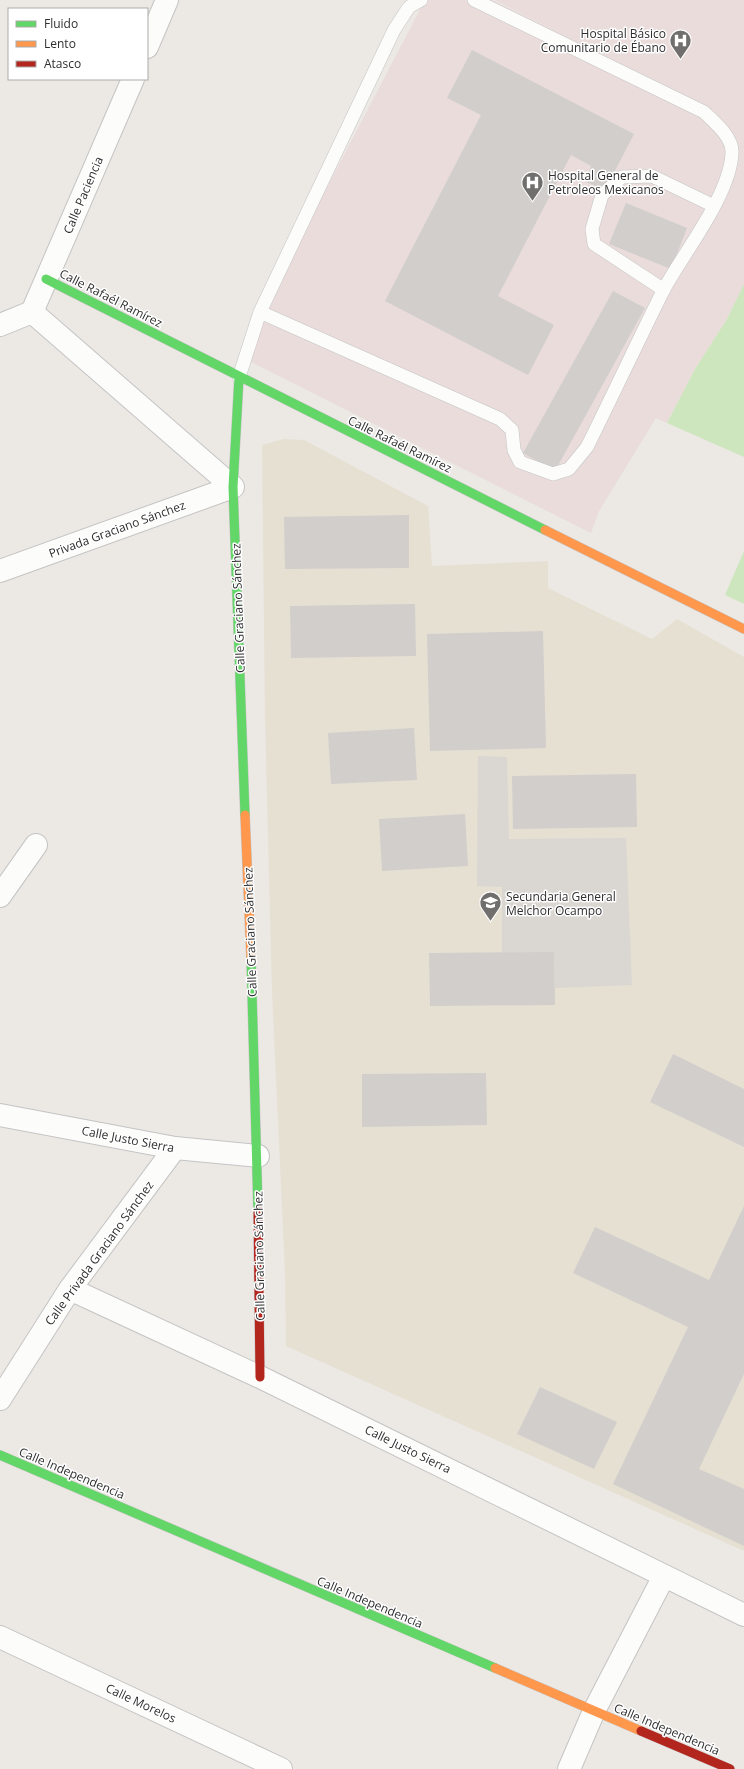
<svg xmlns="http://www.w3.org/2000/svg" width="744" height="1769" font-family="'Open Sans',sans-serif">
<rect width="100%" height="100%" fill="#ece8e4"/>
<path fill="#e6e0d3" d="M 284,439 L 304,440 L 428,506 L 432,566 L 548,561 L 548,588 L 652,639 L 677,619 L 744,657 L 744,1551 L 286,1346 L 285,1272 L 272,992 L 265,717 L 262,445 Z"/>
<path fill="#e9dcdb" d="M 425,0 L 492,0 L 577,41 L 494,0 L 744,0 L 744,284 L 727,319 L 695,369 L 667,423 L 656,418 L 599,511 L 591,533 L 239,356 Z"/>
<path fill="#cee6be" d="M 744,284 L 744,457 L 667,423 L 695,369 L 727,319 Z
M 744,551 L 744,604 L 725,595 Z"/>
<path fill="#dad6d2" d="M 478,756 L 507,757 L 509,839 L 626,838 L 632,985 L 555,988 L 554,952 L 502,952 L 502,887 L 477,886 Z"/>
<path fill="#d1cecb" d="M 472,50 L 634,134 L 605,190 L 586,182 L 591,166 L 571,155 L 498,296 L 554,325 L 528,375 L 385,301 L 481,115 L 447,98 Z
M 626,203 L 687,228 L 671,269 L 609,244 Z
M 613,291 L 645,308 L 555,471 L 523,453 Z
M 409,515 L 409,568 L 285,569 L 284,517 Z
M 415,604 L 416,656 L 291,658 L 290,606 Z
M 543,631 L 546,748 L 430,751 L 427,634 Z
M 414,728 L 417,780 L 331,784 L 328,733 Z
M 636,774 L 637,827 L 513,829 L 512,776 Z
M 465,814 L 468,866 L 382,871 L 379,819 Z
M 554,952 L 555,1005 L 430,1006 L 429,953 Z
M 673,1054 L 744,1089 L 744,1147 L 650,1102 Z
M 486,1073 L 487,1125 L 362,1127 L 362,1074 Z
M 744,1206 L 744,1374 L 699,1469 L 744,1489 L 744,1546 L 613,1484 L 688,1327 L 573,1273 L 595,1227 L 709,1280 Z
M 540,1387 L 617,1422 L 594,1469 L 517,1434 Z"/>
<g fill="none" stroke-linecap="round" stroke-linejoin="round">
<defs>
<path id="lane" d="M 664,290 L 594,244 L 592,229 L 602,195 L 622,177 L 652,176 L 714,206
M 260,312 L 500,419 L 512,430 L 514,450 L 520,462 L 553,474 L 569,469 L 587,447 C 613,395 637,343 663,291 C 683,253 730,196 732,153 C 733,137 714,122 704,112 L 474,0
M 239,377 L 260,312 L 394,30 L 409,7 L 421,0"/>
<path id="street" d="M 147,47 L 167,0
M 32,312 L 133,79
M 0,325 L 32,312
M 0,571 L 233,487 L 32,312
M 0,896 L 36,845
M 0,1115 L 175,1148 L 258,1156
M 70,1289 L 260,1377 L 744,1615
M 0,1399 L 70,1289 L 175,1148
M 0,1637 L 281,1769
M 569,1769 L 594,1711 L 664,1576"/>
<path id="fast" d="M 46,279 L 545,530
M 239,377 L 233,487 L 245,815
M 251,957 L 258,1210
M 0,1455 L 495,1668"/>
<path id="slow" d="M 545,530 L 744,629
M 245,815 L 251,957
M 495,1668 L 641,1731"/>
<path id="jam" d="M 258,1210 L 260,1377
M 641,1731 L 730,1769"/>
</defs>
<use href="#lane" stroke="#c5c4c5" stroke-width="14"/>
<use href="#street" stroke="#c5c4c5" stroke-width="24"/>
<use href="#fast" stroke="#c5c4c5" stroke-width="10"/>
<use href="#slow" stroke="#c5c4c5" stroke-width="10"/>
<use href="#jam" stroke="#c5c4c5" stroke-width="10"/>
<use href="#lane" stroke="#fcfcfb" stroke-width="13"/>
<use href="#street" stroke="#fcfcfb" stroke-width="22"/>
<use href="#fast" stroke="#63d668" stroke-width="9"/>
<use href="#slow" stroke="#ff974d" stroke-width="9"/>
<use href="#jam" stroke="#b3261e" stroke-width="9"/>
</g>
<defs>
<symbol id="hospital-pin" viewBox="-11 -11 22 30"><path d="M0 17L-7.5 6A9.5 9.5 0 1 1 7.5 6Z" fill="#706f6e" stroke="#fff"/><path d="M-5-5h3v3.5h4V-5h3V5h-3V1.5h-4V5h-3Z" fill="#fff"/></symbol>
<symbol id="school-pin" viewBox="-11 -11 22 30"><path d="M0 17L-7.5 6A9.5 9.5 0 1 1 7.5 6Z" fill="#706f6e" stroke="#fff"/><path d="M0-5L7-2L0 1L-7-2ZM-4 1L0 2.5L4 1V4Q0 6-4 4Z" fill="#fff"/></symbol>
</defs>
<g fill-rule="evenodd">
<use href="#hospital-pin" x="668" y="28" width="25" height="34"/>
<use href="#hospital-pin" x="520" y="170" width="25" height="34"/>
<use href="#school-pin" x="478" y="890" width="25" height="34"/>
</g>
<g text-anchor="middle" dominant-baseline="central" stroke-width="3" stroke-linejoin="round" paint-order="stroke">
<g font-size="12" fill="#2e2e2e" stroke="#fff" text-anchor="start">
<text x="666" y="33" text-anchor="end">Hospital Básico<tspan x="666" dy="14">Comunitario de Ébano</tspan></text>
<text x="548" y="175">Hospital General de<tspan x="548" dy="14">Petroleos Mexicanos</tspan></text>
<text x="506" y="896">Secundaria General<tspan x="506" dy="14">Melchor Ocampo</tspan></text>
</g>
<g font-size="12" fill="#2e2e2e" stroke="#fff">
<text transform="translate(83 195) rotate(-67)">Calle Paciencia</text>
<text transform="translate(111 298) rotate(27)">Calle Rafaél Ramírez</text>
<text transform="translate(400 444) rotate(26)">Calle Rafaél Ramírez</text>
<text transform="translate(117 529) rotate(-20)">Privada Graciano Sánchez</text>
<text transform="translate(238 608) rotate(-92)">Calle Graciano Sánchez</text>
<text transform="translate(250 932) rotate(-92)">Calle Graciano Sánchez</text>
<text transform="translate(128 1139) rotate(11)">Calle Justo Sierra</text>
<text transform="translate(99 1253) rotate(-54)">Calle Privada Graciano Sánchez</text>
<text transform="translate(259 1256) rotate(-91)">Calle Graciano Sánchez</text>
<text transform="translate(408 1449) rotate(26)">Calle Justo Sierra</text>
<text transform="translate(72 1473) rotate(23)">Calle Independencia</text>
<text transform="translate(370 1602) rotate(23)">Calle Independencia</text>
<text transform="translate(141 1703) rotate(25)">Calle Morelos</text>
<text transform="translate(667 1729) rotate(23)">Calle Independencia</text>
</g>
</g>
<rect x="8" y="8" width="140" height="72" fill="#ffffff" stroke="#ababab"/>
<rect x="16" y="21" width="20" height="6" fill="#63d668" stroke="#ababab"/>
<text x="44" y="28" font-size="12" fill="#2e2e2e">Fluido</text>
<rect x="16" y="41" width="20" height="6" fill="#ff974d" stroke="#ababab"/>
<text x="44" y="48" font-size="12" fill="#2e2e2e">Lento</text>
<rect x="16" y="61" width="20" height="6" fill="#b3261e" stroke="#ababab"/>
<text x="44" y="68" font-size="12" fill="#2e2e2e">Atasco</text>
</svg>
